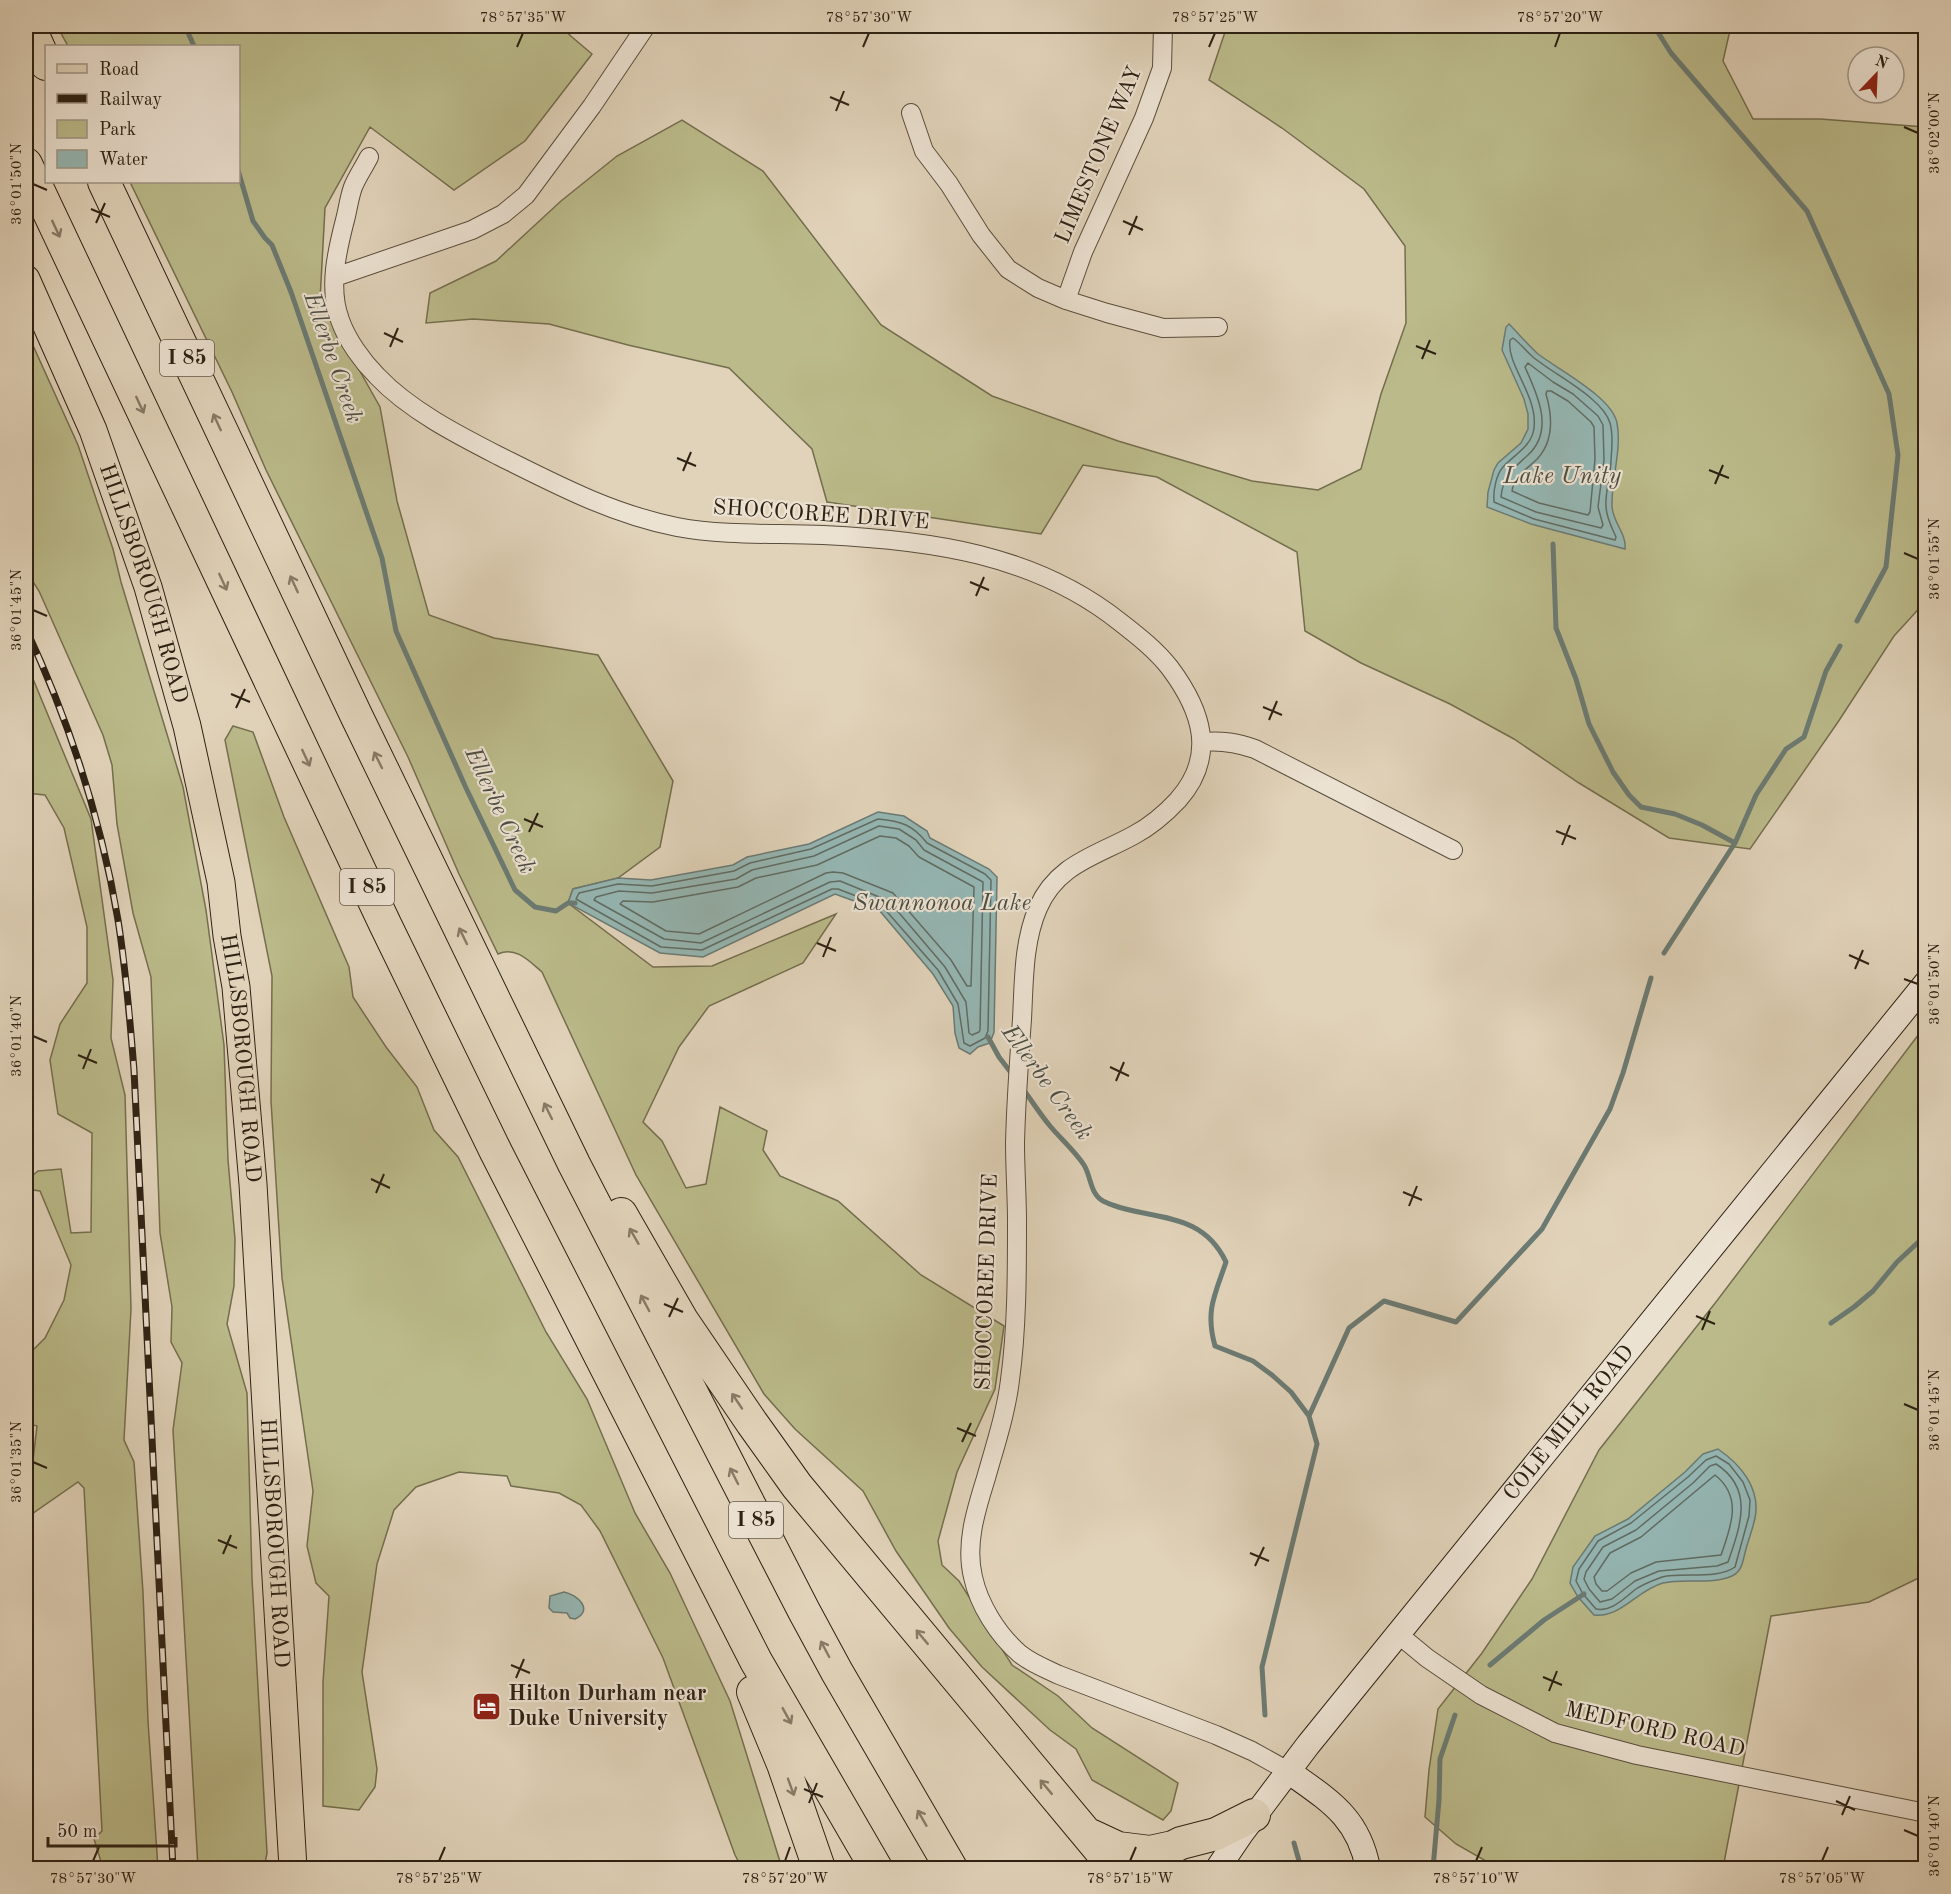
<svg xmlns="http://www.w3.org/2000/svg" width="1951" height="1894" font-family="'Old Standard TT',serif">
<rect width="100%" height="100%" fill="#e1d3ba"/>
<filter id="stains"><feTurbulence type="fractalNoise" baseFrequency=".00333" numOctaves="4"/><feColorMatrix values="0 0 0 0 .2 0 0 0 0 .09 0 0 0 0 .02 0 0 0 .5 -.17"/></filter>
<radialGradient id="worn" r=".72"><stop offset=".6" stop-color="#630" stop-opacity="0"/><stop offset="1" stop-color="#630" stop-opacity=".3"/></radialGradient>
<path fill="#bbba8a" stroke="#746e4e" stroke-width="1.5" d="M 57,26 L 559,26 L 592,54 L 525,141 L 454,190 L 370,127 L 325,208 L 320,300 L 380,407 L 397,501 L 429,615 L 494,638 L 598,655 L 673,781 L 660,847 L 618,878 L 573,889 L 568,903 L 653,967 L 712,966 L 836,914 L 803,963 L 709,1006 L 679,1047 L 643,1122 L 662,1141 L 686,1188 L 706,1184 L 720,1107 L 767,1131 L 763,1150 L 780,1176 L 838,1201 L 921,1275 L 1004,1326 L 995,1389 L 957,1472 L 938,1541 L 942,1565 L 959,1581 L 1012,1665 L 1058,1696 L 1092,1728 L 1178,1783 L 1171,1811 L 1163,1820 L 1092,1780 L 1076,1749 L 1050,1730 L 982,1667 L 949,1628 L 896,1551 L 863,1491 L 795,1429 L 764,1394 L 636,1175 L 542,972 C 529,961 516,946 498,954 L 459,874 L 408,757 L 266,470 L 232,392 L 130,182 L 238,182 L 238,46 L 68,46 Z
M 1227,26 L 1731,26 L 1723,61 L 1753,119 L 1820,119 L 1925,127 L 1925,602 L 1894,636 L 1838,722 L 1750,849 L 1669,838 L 1579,783 L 1514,739 L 1450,704 L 1361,663 L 1305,631 L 1297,552 L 1157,477 L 1083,465 L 1041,534 L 827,502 L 812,449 L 729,368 L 628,345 L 549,324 L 473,319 L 426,323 L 430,293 L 496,261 L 561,201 L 617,156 L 682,120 L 763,171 L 881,325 L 992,396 L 1118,441 L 1252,481 L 1318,490 L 1361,469 L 1381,394 L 1406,323 L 1405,246 L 1364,189 L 1282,128 L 1209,80 Z
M 26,330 L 78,445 L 113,549 L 121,582 L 183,787 L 206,910 L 224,1045 L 228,1160 L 235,1239 L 234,1286 L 227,1324 L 247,1393 L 252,1578 L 267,1853 L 264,1868 L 198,1868 L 173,1430 L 182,1363 L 171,1342 L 172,1307 L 160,1233 L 151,977 L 133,913 L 117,824 L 112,765 L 103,735 L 39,591 L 26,571 Z
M 26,662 L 91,819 L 113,980 L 111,1038 L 125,1095 L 131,1309 L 124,1440 L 134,1462 L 143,1592 L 148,1721 L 158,1868 L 103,1868 L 94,1839 L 102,1831 L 84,1488 L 78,1482 L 26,1518 L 26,1472 L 33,1460 L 37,1426 L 26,1423 L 26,1357 L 45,1338 L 64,1300 L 71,1265 L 40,1191 L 26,1189 L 26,1181 L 38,1171 L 61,1169 L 71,1233 L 91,1232 L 92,1133 L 58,1114 L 50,1060 L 60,1024 L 87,983 L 87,927 L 64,828 L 45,795 L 26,793 Z
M 233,726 L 253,732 L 284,817 L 349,967 L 353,997 L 386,1047 L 417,1087 L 434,1130 L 458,1157 L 546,1332 L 587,1399 L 635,1513 L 670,1573 L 730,1701 L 782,1868 L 742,1868 L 735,1855 L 663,1658 L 600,1531 L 581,1505 L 559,1493 L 511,1486 L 507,1476 L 459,1472 L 416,1487 L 394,1510 L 377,1564 L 362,1672 L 377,1769 L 375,1787 L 359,1810 L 323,1806 L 323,1682 L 329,1596 L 316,1583 L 307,1546 L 313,1491 L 282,1278 L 271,1101 L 272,976 L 225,740 Z
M 1925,1026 L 1925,1575 L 1869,1602 L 1771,1616 L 1723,1868 L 1498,1868 L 1456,1844 L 1425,1817 L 1429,1770 L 1438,1709 L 1482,1653 L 1532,1579 L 1599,1450 L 1716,1302 Z"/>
<path fill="#95b7b4" stroke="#6b7b74" stroke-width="1.5" d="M 1509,324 C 1519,334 1528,345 1538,354 C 1559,370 1612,397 1617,423 C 1622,450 1611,480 1612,506 C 1612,521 1627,534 1625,549 L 1531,524 L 1487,507 L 1488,492 L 1494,470 L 1498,463 L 1521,443 L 1528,429 L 1528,414 L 1524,399 L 1502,350 L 1506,327 Z
M 878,812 L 904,816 L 927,831 L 930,838 L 989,869 L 997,877 L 994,1032 L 990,1043 L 978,1047 L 970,1054 L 959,1048 L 955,1033 L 953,1006 L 933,974 L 879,910 L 835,894 L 703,957 L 660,953 L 568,903 L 573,889 L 618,878 L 651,880 L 733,865 L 747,857 L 809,844 Z
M 1718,1449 C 1740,1464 1761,1488 1755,1518 C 1753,1528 1749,1538 1746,1549 C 1743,1559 1743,1571 1732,1576 C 1713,1585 1683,1578 1663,1583 C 1637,1590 1621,1618 1594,1615 L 1578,1597 L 1570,1583 L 1573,1567 L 1595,1536 L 1628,1519 L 1685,1472 L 1703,1454 Z
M 564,1592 C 578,1595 594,1610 575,1619 L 570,1618 L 567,1613 L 553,1612 L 549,1608 L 550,1596 Z"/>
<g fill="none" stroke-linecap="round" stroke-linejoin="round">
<path stroke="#616c64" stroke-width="1.5" d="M 1513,338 C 1520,343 1526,351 1533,357 C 1553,374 1603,398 1610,423 C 1613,433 1612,449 1611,460 C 1611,475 1605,491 1606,506 C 1606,517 1612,528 1616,537 L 1615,540 L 1534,519 L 1494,502 C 1493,491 1496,475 1503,467 C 1515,454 1532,446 1534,428 C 1538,395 1506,365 1510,340 Z
M 1528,363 L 1553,382 L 1573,394 L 1598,416 L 1603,425 L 1604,460 L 1598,507 L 1603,525 L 1601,528 L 1536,512 L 1501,497 C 1503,475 1513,469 1528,455 C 1555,430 1537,394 1525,367 Z
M 1547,391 L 1551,391 L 1568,401 L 1591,422 L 1594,427 L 1595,459 L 1590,512 L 1588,515 L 1539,503 L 1512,491 C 1514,477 1524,471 1534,462 C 1554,444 1553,418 1546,394 Z
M 878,819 C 901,821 913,825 927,843 L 985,874 L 991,880 L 988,1031 L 985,1038 L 970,1046 L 964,1043 L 958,1004 L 938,970 L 882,906 L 838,889 L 832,889 L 702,950 L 661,947 L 576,899 L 579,893 L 618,884 L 652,886 L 734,871 L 750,863 L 811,849 Z
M 879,826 L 899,829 L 916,840 L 924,850 L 983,882 L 980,1030 L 979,1032 L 972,1035 L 969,1033 L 966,1002 L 945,967 L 889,901 L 840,881 L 830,882 L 701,943 L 664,939 L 594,900 L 596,897 L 619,891 L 652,893 L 736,879 L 752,870 L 814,856 Z
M 880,836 L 896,838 L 909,846 L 919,857 L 974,887 L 971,986 L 967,986 L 951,960 L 893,893 L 843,873 L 833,872 L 826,873 L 699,934 L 666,931 L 620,904 L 623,901 L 653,902 L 738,887 L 756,878 L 817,865 Z
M 1716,1456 L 1729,1464 L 1743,1482 L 1750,1500 L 1749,1516 L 1735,1567 C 1717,1580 1683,1572 1662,1577 C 1654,1580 1643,1584 1636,1589 C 1624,1598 1612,1612 1596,1609 L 1583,1594 L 1576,1581 L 1579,1569 L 1598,1541 L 1631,1523 L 1688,1477 L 1706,1460 Z
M 1716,1464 C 1755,1489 1740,1527 1728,1562 L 1717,1566 L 1659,1571 L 1635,1581 L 1612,1599 L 1600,1602 L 1589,1589 L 1584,1579 L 1586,1572 L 1603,1547 L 1636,1530 L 1693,1483 L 1710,1466 Z
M 1715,1475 C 1743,1497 1731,1527 1721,1555 L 1656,1562 L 1631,1573 L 1607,1591 L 1602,1591 L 1596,1584 L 1594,1577 L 1610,1553 L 1641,1537 Z"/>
<path stroke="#6b7b74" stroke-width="5" d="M 185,26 L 194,46
M 1654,26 L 1671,53 L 1807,211 L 1889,394 L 1898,455 L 1886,567 L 1857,621
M 238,170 L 253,221 L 265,238 L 272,245 L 291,292 L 382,558 L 396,631 L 466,788 L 515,890 L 535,907 L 556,911 L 568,903 L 575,903
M 1553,544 L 1556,628 L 1576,679 L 1589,724 L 1613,772 L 1629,795 L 1641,807 L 1675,814 L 1702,825 L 1735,843
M 1664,953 L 1735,843 L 1756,795 L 1786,749 L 1804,737 L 1826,671 L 1840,646
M 988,1037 L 999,1057 L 1012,1074
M 1023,1089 C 1032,1101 1040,1114 1050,1126 C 1061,1139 1075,1151 1084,1165 C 1091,1176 1090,1194 1103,1201 C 1146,1222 1200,1207 1226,1262 C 1215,1295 1205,1310 1215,1346 L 1253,1361 L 1272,1375 L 1291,1392 L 1309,1416 L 1317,1444 L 1262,1667 L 1265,1715
M 1831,1323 L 1854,1307 L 1873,1291 L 1897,1262 L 1926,1235
M 1309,1416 L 1349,1328 L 1384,1301 L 1456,1322 L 1542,1229 L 1610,1109 L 1623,1073 L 1651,978
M 1490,1665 L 1544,1620 L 1584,1594
M 1294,1843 L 1301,1868
M 1433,1868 L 1439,1800 L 1440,1759 L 1455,1715"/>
<defs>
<path id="street" d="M 911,113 L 924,151 L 949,184 L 981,235 L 1008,269 L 1038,288 L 1066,300 L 1107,313 L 1163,328 L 1218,327
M 369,157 C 364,167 357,177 353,187 C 349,198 348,209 345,220 C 337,251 328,288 340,320 C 347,340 362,361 377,376 C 409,410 458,435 499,456 C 557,485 612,514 677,527 C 725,536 774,533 823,535 C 929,540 1035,554 1120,622 C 1138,636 1156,650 1170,668 C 1202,711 1217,756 1178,800 C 1165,814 1151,826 1134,835 C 1096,856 1057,864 1038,908 C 1023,942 1024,983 1022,1019 C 1019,1060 1016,1102 1015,1143 C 1015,1169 1017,1196 1017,1222 C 1017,1274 1017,1328 1010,1380 C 1006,1413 995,1446 986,1478 C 976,1510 965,1544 973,1577 C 979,1605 998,1635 1020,1654 C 1031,1663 1046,1669 1059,1675 L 1216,1735 L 1252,1751 L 1288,1771
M 335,277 L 472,230 L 503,214 L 526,195 L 592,106 L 646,26
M 1066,300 L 1083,252 L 1144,118 L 1162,68 L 1163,26
M 1203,742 C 1222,740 1237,743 1255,749 L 1453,850
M 1398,1634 L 1427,1658 L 1481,1695 L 1555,1733 L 1637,1755 L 1926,1813"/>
<g id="secondary">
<path d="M 1288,1771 C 1328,1800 1358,1816 1368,1868"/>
<path id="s1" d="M 1218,1868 L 1241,1834 L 1308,1745 L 1926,983"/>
</g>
<g id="primary">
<path id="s2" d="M 26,279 L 93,430 L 148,587 L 187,726 L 221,882 L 227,936 L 236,987 L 253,1184 L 293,1868"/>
</g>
<path id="highway" d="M 29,26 L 46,64
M 26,164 L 385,924 L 496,1152 L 756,1661 L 876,1868
M 104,182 L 356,715 L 574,1164 L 804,1611 L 837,1672 L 951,1868
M 621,1214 L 682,1320 L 752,1423 L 797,1486 L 1115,1868
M 753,1692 L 783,1764 L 819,1868
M 1090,1835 L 1118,1848 L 1150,1852 L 1173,1847 L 1181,1843 L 1216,1834 L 1254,1815"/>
</defs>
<use href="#street" stroke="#5a4e3d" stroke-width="20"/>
<use href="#secondary" stroke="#2d2113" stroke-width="26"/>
<use href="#primary" stroke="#2d2113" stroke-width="29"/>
<use href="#highway" stroke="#2d2113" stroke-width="34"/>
<use href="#street" stroke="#ece2d2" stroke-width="18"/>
<use href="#secondary" stroke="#ece2d2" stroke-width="24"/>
<use href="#primary" stroke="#e1d3ba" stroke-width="27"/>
<use href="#highway" stroke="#e1d3ba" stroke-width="32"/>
<defs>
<path id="rail" d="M 26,629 C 69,721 101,819 118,920 C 126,970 130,1020 134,1070 L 173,1868"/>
</defs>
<use href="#rail" stroke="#2d2113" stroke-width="7"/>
<use href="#rail" stroke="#ece2d2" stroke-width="4.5" stroke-dasharray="14" stroke-linecap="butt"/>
</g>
<defs><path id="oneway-shaft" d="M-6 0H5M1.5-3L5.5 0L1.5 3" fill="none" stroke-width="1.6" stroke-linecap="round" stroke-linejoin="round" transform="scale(1.5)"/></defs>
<g stroke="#877a66">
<use href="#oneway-shaft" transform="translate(56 229) rotate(65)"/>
<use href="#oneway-shaft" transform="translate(140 405) rotate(65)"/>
<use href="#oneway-shaft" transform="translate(217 422) rotate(-115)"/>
<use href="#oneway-shaft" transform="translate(223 582) rotate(65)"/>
<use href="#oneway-shaft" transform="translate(294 584) rotate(-115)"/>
<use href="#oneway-shaft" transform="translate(306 758) rotate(65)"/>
<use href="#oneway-shaft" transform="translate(378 760) rotate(-116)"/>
<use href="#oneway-shaft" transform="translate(463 936) rotate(-116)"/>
<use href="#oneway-shaft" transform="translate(548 1111) rotate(-116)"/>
<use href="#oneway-shaft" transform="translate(634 1236) rotate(-120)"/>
<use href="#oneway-shaft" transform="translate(645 1303) rotate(-118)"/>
<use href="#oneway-shaft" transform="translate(737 1401) rotate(-124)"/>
<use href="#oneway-shaft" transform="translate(734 1476) rotate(-117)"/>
<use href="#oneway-shaft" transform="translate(922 1637) rotate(-130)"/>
<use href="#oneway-shaft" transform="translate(825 1649) rotate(-118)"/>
<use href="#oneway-shaft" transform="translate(787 1716) rotate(61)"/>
<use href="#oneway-shaft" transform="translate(791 1787) rotate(70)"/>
<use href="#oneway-shaft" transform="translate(1046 1787) rotate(-130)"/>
<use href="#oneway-shaft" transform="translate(922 1818) rotate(-120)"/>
</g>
<path fill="none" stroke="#2d2113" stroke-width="2" d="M 517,47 L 523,33M 863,47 L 869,33M 1209,47 L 1215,33M 1555,47 L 1560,33M 830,97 L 849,105M 836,111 L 844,91M 1904,127 L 1918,133M 33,184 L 47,190M 91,209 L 110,217M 1123,221 L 1143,230M 96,223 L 105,203M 1129,235 L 1137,216M 384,333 L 403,342M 1416,346 L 1436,354M 390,347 L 398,328M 1422,359 L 1430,340M 677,458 L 696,466M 1709,470 L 1729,478M 683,471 L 691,452M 1715,484 L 1723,465M 1904,553 L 1918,559M 970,582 L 989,590M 976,596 L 984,577M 33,610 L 47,616M 231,694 L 250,702M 1263,707 L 1282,715M 236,708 L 245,689M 1269,720 L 1277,701M 524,819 L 543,827M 1556,831 L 1576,839M 529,832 L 538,813M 1562,845 L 1570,825M 817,943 L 836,951M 1849,955 L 1869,964M 823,957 L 831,937M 1855,969 L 1863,950M 1904,979 L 1918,984M 33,1036 L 47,1042M 78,1055 L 97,1063M 1110,1067 L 1129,1076M 83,1069 L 91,1049M 1116,1081 L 1124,1062M 371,1179 L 390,1188M 1403,1192 L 1422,1200M 376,1193 L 384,1174M 1409,1206 L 1417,1186M 664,1304 L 683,1312M 1696,1316 L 1715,1324M 669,1317 L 678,1298M 1702,1330 L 1710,1311M 1904,1404 L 1918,1410M 957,1428 L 976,1436M 962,1442 L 971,1423M 33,1462 L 47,1468M 218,1540 L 237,1548M 1250,1553 L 1269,1561M 223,1554 L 231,1535M 1255,1566 L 1264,1547M 511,1665 L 530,1673M 1543,1677 L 1562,1685M 516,1678 L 524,1659M 1549,1691 L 1557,1671M 804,1789 L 823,1797M 1836,1801 L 1855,1810M 809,1803 L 817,1783M 1842,1815 L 1850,1796M 1904,1830 L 1918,1836M 93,1861 L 99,1847M 439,1861 L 445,1847M 785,1861 L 790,1847M 1130,1861 L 1136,1847M 1476,1861 L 1482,1847M 1822,1861 L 1828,1847"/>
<defs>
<symbol id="hotel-square" viewBox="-11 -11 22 22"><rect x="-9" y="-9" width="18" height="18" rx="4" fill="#8f2418" stroke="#ece2d2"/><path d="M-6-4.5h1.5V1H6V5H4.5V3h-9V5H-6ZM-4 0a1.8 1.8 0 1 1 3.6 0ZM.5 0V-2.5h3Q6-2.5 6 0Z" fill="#fff"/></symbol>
</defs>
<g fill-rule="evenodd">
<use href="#hotel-square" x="470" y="1690" width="33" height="33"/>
</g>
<g text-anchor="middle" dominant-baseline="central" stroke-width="4.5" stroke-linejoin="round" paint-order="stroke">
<g fill="#ece2d2" stroke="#665b4c" stroke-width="1.5">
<rect x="160" y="340" width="54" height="36" rx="4.5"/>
<rect x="340" y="869" width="54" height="36" rx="4.5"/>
<rect x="729" y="1502" width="54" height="36" rx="4.5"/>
</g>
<g font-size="21" font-weight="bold" fill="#2d2113">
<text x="187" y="358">I 85</text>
<text x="367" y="887">I 85</text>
<text x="756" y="1520">I 85</text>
</g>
<g font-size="22" fill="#2d2113" stroke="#ece2d2">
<text transform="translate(1099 155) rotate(-67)">LIMESTONE WAY</text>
<text transform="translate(821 515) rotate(4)">SHOCCOREE DRIVE</text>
<text stroke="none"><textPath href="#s2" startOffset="327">HILLSBOROUGH ROAD</textPath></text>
<text stroke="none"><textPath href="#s2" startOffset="813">HILLSBOROUGH ROAD</textPath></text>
<text transform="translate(987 1282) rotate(-88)">SHOCCOREE DRIVE</text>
<text stroke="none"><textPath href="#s1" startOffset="567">COLE MILL ROAD</textPath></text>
<text stroke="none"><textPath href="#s2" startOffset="1299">HILLSBOROUGH ROAD</textPath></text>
<text transform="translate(1655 1730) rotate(13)">MEDFORD ROAD</text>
</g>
<g font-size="22" font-weight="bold" fill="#2d2113" stroke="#ece2d2" text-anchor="start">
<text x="508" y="1694">Hilton Durham near<tspan x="508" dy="25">Duke University</tspan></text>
</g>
<g font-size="24" font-style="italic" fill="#4c4e43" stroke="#ece2d2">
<text transform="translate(332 358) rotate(71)">Ellerbe Creek</text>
<text x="1562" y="477">Lake Unity</text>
<text transform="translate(499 811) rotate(65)">Ellerbe Creek</text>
<text x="942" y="904">Swannonoa Lake</text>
<text transform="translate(1046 1083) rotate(54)">Ellerbe Creek</text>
</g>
</g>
<rect width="1951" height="1894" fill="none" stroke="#e1d3ba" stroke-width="66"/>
<rect x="45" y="45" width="195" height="138" fill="#ece2d2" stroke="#a09586" stroke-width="1.5"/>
<rect x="57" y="64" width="30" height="9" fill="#e1d3ba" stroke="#a09586" stroke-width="1.5"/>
<text x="99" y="75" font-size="18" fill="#2d2113">Road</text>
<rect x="57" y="94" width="30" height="9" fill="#2d2113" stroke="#a09586" stroke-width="1.5"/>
<text x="99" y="105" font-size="18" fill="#2d2113">Railway</text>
<rect x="57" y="120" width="30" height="18" fill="#bbba8a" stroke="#a09586" stroke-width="1.5"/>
<text x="99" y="135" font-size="18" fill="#2d2113">Park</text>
<rect x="57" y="150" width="30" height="18" fill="#95b7b4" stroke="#a09586" stroke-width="1.5"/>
<text x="99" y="165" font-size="18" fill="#2d2113">Water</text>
<g transform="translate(1876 75) rotate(23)"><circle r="28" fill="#ece2d2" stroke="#a09586" stroke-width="1.5"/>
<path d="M0-4.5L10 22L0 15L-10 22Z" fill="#8f2418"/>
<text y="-9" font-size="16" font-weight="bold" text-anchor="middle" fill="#2d2113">N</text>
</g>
<path d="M48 1837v9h128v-9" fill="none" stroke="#2d2113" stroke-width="3"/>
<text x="57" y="1837" font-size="18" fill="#2d2113" stroke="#ece2d2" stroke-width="4.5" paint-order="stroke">50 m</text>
<rect x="33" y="33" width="1885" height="1828" fill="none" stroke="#2d2113" stroke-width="2"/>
<g font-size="15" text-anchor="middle" fill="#2d2113">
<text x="523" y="22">78°57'35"W</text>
<text x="869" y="22">78°57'30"W</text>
<text x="1215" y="22">78°57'25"W</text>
<text x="1560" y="22">78°57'20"W</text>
<text transform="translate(1934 133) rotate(-90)" y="5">36°02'00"N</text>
<text transform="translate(16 184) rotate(-90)" y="5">36°01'50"N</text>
<text transform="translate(1934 559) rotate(-90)" y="5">36°01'55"N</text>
<text transform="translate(16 610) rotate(-90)" y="5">36°01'45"N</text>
<text transform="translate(1934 984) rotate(-90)" y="5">36°01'50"N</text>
<text transform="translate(16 1036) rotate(-90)" y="5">36°01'40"N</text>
<text transform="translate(1934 1410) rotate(-90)" y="5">36°01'45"N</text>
<text transform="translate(16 1462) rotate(-90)" y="5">36°01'35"N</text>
<text transform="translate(1934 1836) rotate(-90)" y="5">36°01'40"N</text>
<text x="93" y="1883">78°57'30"W</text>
<text x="439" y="1883">78°57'25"W</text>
<text x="785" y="1883">78°57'20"W</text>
<text x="1130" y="1883">78°57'15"W</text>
<text x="1476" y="1883">78°57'10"W</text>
<text x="1822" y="1883">78°57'05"W</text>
</g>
<rect width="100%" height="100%" filter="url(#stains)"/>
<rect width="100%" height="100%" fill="url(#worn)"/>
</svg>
